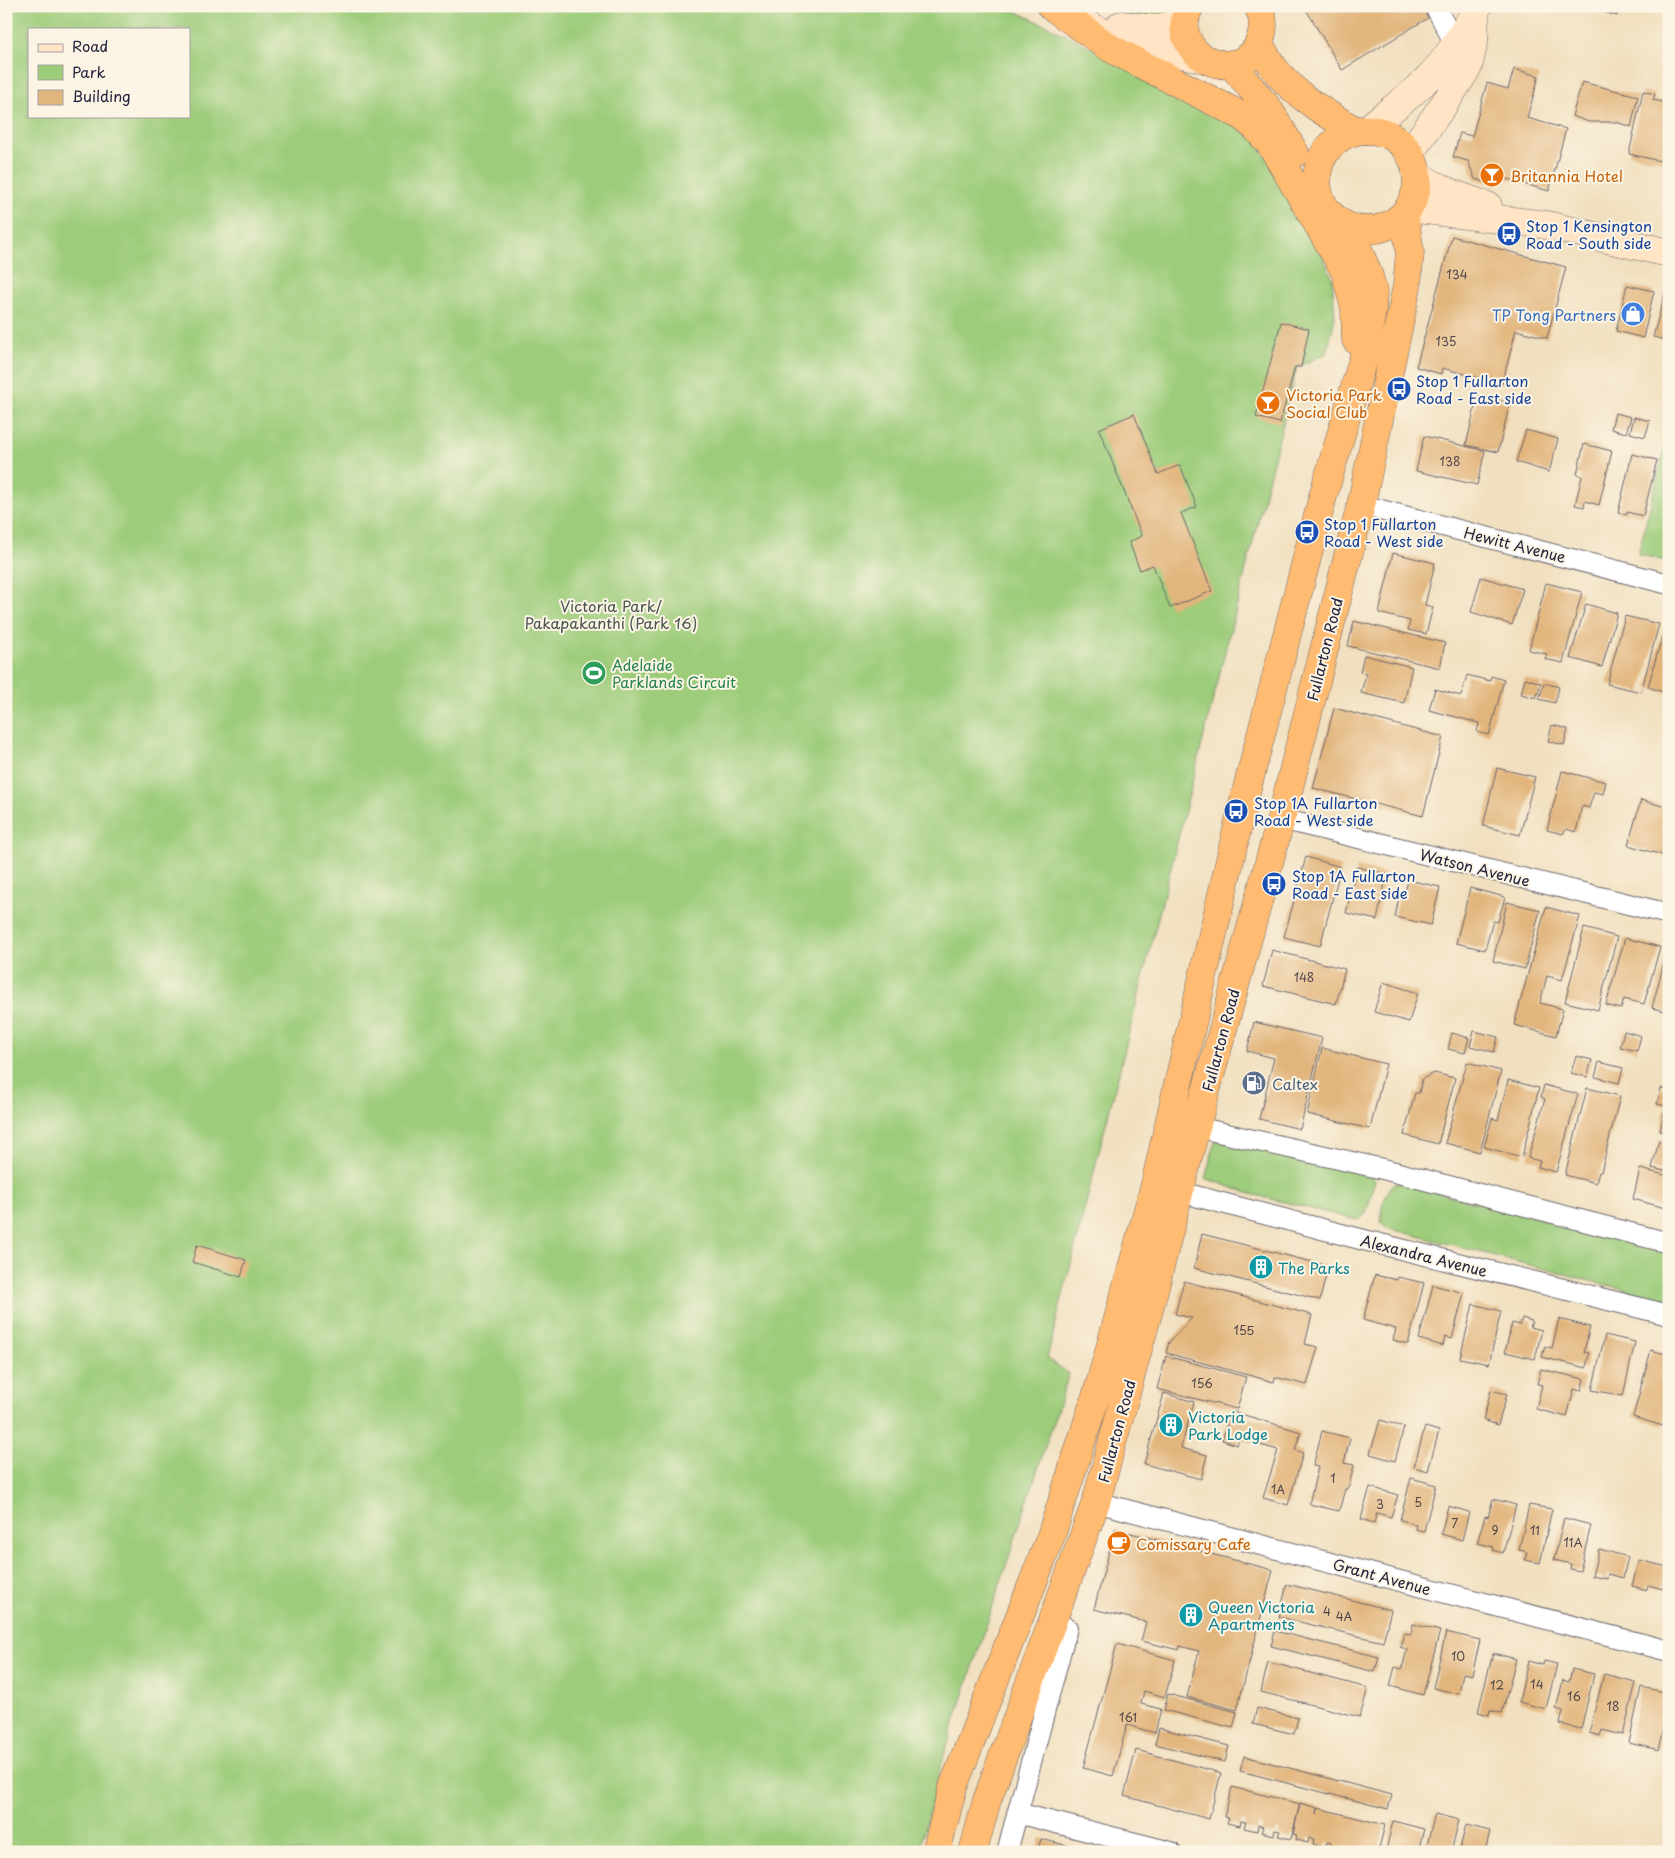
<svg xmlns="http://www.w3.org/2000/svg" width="1675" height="1858" font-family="'Playpen Sans',sans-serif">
<rect width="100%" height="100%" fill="#fcf5e5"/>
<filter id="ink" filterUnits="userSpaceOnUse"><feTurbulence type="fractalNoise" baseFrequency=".02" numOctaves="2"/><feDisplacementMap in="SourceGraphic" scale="10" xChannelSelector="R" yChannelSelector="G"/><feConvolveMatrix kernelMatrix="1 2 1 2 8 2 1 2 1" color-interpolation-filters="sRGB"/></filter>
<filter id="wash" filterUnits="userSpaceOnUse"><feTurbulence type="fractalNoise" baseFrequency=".0096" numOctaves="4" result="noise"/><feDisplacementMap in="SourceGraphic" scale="20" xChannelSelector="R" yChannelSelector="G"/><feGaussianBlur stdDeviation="1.12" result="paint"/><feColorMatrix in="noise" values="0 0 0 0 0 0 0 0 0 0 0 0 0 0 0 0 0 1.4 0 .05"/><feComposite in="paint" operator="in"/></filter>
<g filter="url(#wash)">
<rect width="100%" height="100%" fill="#f1e0c0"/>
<path fill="#9dcc7a" stroke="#60775a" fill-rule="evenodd" d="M 6,6 L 1004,6 L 1054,29 L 1154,79 L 1250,131 L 1319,247 L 1332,277 L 1335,317 L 1327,353 L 1297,367 L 1047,1358 L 1069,1374 L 943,1758 L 919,1852 L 6,1852 ZM 29,29 L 189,29 L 189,116 L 29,116 Z
M 1106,6 L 1168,6 L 1163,17 L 1134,18 Z
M 1669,432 L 1669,562 L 1638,554 Z
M 1216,1139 L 1371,1174 L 1374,1182 C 1371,1193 1369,1218 1357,1220 L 1251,1194 L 1205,1178 Z
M 1395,1182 L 1669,1251 L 1669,1301 L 1387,1228 L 1381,1222 C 1382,1211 1385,1189 1395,1182 Z"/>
<g id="blocks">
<path fill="#e2b57d" d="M 1304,6 L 1421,6 L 1428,18 L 1342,70 Z
M 1583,6 L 1619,6 L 1617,16 Z
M 1514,69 L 1539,76 L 1527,118 L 1566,129 L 1549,191 L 1500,177 L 1498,186 L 1475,179 L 1468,161 L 1453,157 L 1460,133 L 1472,136 L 1487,83 L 1508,89 Z
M 1582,82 L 1638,96 L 1631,127 L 1616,122 L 1589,122 L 1572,116 Z
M 1643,91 L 1655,94 L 1653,100 L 1669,103 L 1669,163 L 1629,154 Z
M 1452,236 L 1566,267 L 1547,338 L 1516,330 L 1502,384 L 1442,368 L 1441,374 L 1416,367 Z
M 1669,278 L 1669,341 L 1653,337 Z
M 1627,285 L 1654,291 L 1643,338 L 1616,331 Z
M 1281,322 L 1309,329 L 1301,367 L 1295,367 L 1280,423 L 1256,417 Z
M 1478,395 L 1510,403 L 1498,452 L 1466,445 Z
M 1615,413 L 1631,417 L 1626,433 L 1611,429 Z
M 1134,414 L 1158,474 L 1180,465 L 1197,507 L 1181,513 L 1212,591 L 1170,608 L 1153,565 L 1140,570 L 1129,542 L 1142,536 L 1099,429 Z
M 1634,417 L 1650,421 L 1645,437 L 1630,433 Z
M 1526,430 L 1558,439 L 1549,472 L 1516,462 Z
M 1424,436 L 1485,451 L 1477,485 L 1416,471 Z
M 1584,444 L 1612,451 L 1599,505 L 1585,501 L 1584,507 L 1575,505 L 1582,476 L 1577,474 Z
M 1632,454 L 1657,460 L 1643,516 L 1627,512 L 1627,515 L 1618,513 Z
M 1393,553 L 1435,563 L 1425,605 L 1433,607 L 1426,634 L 1408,630 L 1410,621 L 1379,613 Z
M 1481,577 L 1523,589 L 1512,625 L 1471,612 Z
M 1546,583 L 1582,592 L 1563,663 L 1545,659 L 1547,654 L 1529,650 Z
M 1586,604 L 1617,613 L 1602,667 L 1570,658 Z
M 1625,616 L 1659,624 L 1641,692 L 1607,684 Z
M 1354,621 L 1445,643 L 1440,668 L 1348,646 Z
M 1664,629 L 1669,631 L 1669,683 L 1666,693 L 1648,687 Z
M 1364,655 L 1412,667 L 1404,703 L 1361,693 L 1366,674 L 1360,672 Z
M 1467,675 L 1490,681 L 1491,676 L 1504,680 L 1489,735 L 1477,732 L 1479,723 L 1429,710 L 1435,689 L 1461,696 Z
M 1525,678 L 1541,683 L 1536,698 L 1521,694 Z
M 1544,683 L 1559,687 L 1555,703 L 1539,699 Z
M 1334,708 L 1443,737 L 1423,816 L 1313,788 Z
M 1552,725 L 1568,729 L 1564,745 L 1548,741 Z
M 1497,768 L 1535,777 L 1520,835 L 1483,826 Z
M 1562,771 L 1606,782 L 1603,794 L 1594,792 L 1589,808 L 1582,806 L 1576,832 L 1566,829 L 1563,834 L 1547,830 Z
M 1641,800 L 1669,808 L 1669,857 L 1628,845 Z
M 1306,857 L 1341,867 L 1320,946 L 1284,937 Z
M 1357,867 L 1387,874 L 1377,920 L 1346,913 Z
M 1408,880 L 1440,887 L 1431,925 L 1395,917 L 1399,897 L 1404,897 Z
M 1470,888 L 1505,897 L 1498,922 L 1493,921 L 1485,950 L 1456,943 Z
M 1507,902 L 1540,910 L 1525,969 L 1493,961 Z
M 1546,907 L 1580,916 L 1562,980 L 1547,976 L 1540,1003 L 1563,1009 L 1556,1036 L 1514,1025 Z
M 1584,928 L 1617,937 L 1598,1010 L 1565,1002 Z
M 1625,938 L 1660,947 L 1644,1004 L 1624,999 L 1621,1009 L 1606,1005 Z
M 1272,950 L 1345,969 L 1336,1004 L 1263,986 Z
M 1667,951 L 1669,952 L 1669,1012 L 1652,1008 Z
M 1383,982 L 1418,993 L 1409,1022 L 1374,1012 Z
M 1254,1022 L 1322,1038 L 1300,1129 L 1259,1119 L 1274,1058 L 1247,1051 Z
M 1474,1031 L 1498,1037 L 1494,1052 L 1470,1046 Z
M 1624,1031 L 1641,1036 L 1637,1051 L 1620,1047 Z
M 1452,1033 L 1469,1038 L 1465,1053 L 1448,1049 Z
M 1322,1048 L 1386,1064 L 1370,1129 L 1307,1114 Z
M 1576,1056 L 1592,1060 L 1587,1077 L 1571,1073 Z
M 1467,1062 L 1501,1071 L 1480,1152 L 1445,1143 Z
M 1599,1062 L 1623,1068 L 1619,1083 L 1595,1077 Z
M 1434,1073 L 1455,1078 L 1438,1144 L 1404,1135 L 1415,1093 L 1419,1093 L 1422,1079 Z
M 1508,1080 L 1539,1088 L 1522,1157 L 1484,1147 L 1492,1118 L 1498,1120 Z
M 1669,1082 L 1669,1107 L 1657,1104 L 1661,1088 L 1666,1089 Z
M 1544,1085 L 1578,1094 L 1556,1172 L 1538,1167 L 1540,1161 L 1528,1158 L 1545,1099 L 1541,1097 Z
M 1587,1088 L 1620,1096 L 1601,1172 L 1599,1172 L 1596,1183 L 1565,1175 Z
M 1665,1109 L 1669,1110 L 1669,1133 L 1660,1131 Z
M 1659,1140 L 1669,1142 L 1669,1172 L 1652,1168 Z
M 1640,1169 L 1669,1176 L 1669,1209 L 1633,1199 Z
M 1202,1234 L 1328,1266 L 1320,1300 L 1194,1268 Z
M 197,1245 L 246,1260 L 241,1277 L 192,1262 Z
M 1375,1275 L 1397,1280 L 1398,1277 L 1424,1283 L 1408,1344 L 1393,1340 L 1396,1329 L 1363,1320 Z
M 1184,1281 L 1312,1315 L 1305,1344 L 1318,1347 L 1307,1385 L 1275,1377 L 1274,1382 L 1166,1353 L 1169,1342 L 1192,1318 L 1175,1314 Z
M 1433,1285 L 1464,1293 L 1452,1339 L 1445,1337 L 1443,1346 L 1419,1339 Z
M 1473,1304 L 1501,1311 L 1489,1364 L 1460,1358 Z
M 1522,1318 L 1532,1321 L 1530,1327 L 1542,1330 L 1535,1359 L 1505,1352 L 1512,1323 L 1520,1325 Z
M 1559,1319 L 1590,1327 L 1584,1352 L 1589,1353 L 1586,1368 L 1542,1357 L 1545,1346 L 1552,1348 Z
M 1605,1335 L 1635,1342 L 1623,1396 L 1592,1390 Z
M 1651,1350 L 1669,1355 L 1669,1406 L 1663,1426 L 1633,1417 Z
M 1166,1356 L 1246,1377 L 1237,1409 L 1157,1389 Z
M 1541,1369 L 1584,1379 L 1581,1391 L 1574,1389 L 1567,1417 L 1536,1409 L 1542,1385 L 1537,1384 Z
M 1491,1390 L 1507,1394 L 1498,1425 L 1483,1420 Z
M 1164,1393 L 1194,1402 L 1181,1448 L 1207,1455 L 1201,1479 L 1144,1464 Z
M 1231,1411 L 1301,1432 L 1295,1450 L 1303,1453 L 1288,1505 L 1263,1498 L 1278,1450 L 1239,1439 L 1237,1445 L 1222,1440 Z
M 1380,1420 L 1404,1427 L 1395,1461 L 1370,1454 Z
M 1425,1427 L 1439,1431 L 1428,1471 L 1414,1467 Z
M 1322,1431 L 1350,1438 L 1344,1463 L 1354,1465 L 1348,1489 L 1345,1489 L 1339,1511 L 1309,1504 L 1318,1467 L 1313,1466 Z
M 1411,1478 L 1436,1485 L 1424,1531 L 1415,1529 L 1416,1524 L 1400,1520 Z
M 1370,1487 L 1398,1495 L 1391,1517 L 1377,1513 L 1374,1523 L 1361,1519 Z
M 1493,1499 L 1516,1505 L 1503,1553 L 1493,1550 L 1494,1547 L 1477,1543 L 1485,1516 L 1488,1517 Z
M 1529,1505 L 1552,1509 L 1540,1563 L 1525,1560 L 1527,1552 L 1519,1550 Z
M 1448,1506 L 1469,1512 L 1462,1540 L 1441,1534 Z
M 1564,1518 L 1591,1525 L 1580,1571 L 1570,1569 L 1571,1564 L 1554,1560 Z
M 1115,1529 L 1273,1570 L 1237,1710 L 1187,1697 L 1199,1651 L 1180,1646 L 1179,1650 L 1141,1641 L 1146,1622 L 1094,1609 Z
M 1599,1549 L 1628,1557 L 1623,1578 L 1608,1574 L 1607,1579 L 1592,1576 Z
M 1639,1560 L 1668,1567 L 1663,1589 L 1648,1585 L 1647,1590 L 1632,1586 Z
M 1287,1584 L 1391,1610 L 1383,1642 L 1279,1617 Z
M 1413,1624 L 1440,1631 L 1423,1695 L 1390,1686 L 1395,1667 L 1402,1669 L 1407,1649 L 1400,1647 L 1404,1633 L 1411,1634 Z
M 1275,1631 L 1379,1657 L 1375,1672 L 1271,1646 Z
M 1446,1632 L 1480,1640 L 1472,1675 L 1463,1673 L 1459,1694 L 1433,1688 Z
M 1117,1644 L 1175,1660 L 1165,1697 L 1144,1691 L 1141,1704 L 1161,1709 L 1155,1733 L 1127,1725 L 1113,1776 L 1083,1768 Z
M 1493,1653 L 1516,1659 L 1502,1713 L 1490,1710 L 1489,1715 L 1478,1712 Z
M 1528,1661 L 1543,1665 L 1544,1661 L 1557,1664 L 1546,1709 L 1519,1702 Z
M 1268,1662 L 1368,1688 L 1360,1717 L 1261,1692 Z
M 1572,1669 L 1594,1674 L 1581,1729 L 1560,1724 L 1563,1711 L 1556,1709 L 1563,1680 L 1569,1682 Z
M 1604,1674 L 1636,1682 L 1623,1735 L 1602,1730 L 1600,1736 L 1589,1733 Z
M 1641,1687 L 1669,1693 L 1669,1707 L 1659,1750 L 1629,1743 Z
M 1168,1694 L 1237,1712 L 1233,1728 L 1164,1710 Z
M 1257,1708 L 1298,1718 L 1294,1734 L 1253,1724 Z
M 1159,1728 L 1229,1746 L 1225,1762 L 1155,1744 Z
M 1136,1750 L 1221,1773 L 1209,1819 L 1124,1796 Z
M 1244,1756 L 1392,1795 L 1388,1809 L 1240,1771 Z
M 1232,1787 L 1300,1804 L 1291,1839 L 1278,1836 L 1280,1831 L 1275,1830 L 1274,1835 L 1261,1832 L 1263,1827 L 1258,1825 L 1257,1831 L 1244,1828 L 1246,1822 L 1241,1821 L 1240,1826 L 1227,1823 L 1229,1818 L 1224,1817 Z
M 1300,1803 L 1317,1808 L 1316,1814 L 1318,1808 L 1385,1825 L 1378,1852 L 1347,1852 L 1348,1848 L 1344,1846 L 1342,1852 L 1330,1849 L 1331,1843 L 1327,1842 L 1325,1848 L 1313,1844 L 1314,1839 L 1309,1838 L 1308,1843 L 1296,1840 L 1297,1835 L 1293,1834 Z
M 1435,1814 L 1459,1820 L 1451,1852 L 1425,1852 Z
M 1393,1821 L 1424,1829 L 1418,1852 L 1393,1852 L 1386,1850 Z
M 1466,1825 L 1490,1831 L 1485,1852 L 1459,1852 Z
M 1041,1839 L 1089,1851 L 1089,1852 L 1037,1852 Z"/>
</g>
</g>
<g filter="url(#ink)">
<use href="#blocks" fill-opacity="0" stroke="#6a646a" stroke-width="1"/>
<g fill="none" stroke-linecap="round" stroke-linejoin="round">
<defs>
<path id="minor" d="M 1435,6 L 1455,44
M 1361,505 L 1669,584
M 1281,819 L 1669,914
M 1196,1127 L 1383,1169 L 1669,1243
M 1180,1192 L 1364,1240 L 1669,1315
M 1096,1502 L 1669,1651
M 1017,1813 L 1171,1852
M 1007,1852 L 1067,1628"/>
<path id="secondary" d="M 1088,25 C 1122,44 1163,50 1201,58
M 1121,25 L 1155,29 L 1185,22
M 1366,130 C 1385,114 1407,99 1425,81 C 1447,61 1464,32 1478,6
M 1409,154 L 1449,97 L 1468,67 L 1474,41 L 1475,16
M 1416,174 C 1440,190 1461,197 1488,206
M 1409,208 L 1546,225 L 1669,253"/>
<path id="trunk" d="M 1051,6 L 1110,48 L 1240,115 L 1254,126 L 1271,145 L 1345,271 L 1355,308 L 1356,340
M 1190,6 C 1163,56 1243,90 1260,40 C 1264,29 1264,17 1258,6
M 1259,44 C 1265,54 1271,65 1278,73 C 1299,98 1329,116 1357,131
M 1231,64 L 1268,108 L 1295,153
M1317 180a50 50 0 1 1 100 0a50 50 0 1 1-100 0Z
M 936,1852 L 953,1787 L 1051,1536 L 1100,1384 L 1155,1184 L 1242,808 L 1323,496 L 1366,349 L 1372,311 L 1373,292 L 1369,276 L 1349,227
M 973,1852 L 987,1800 L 1096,1502 L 1102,1480 L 1147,1317 L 1196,1127 L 1281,819 L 1361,505 L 1407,286 L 1410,251 L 1404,214"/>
</defs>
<use href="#minor" stroke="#6a646a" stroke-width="22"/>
<use href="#secondary" stroke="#6a646a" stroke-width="29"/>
<use href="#trunk" stroke="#6a646a" stroke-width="29"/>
<use href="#minor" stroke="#fff" stroke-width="20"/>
<use href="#secondary" stroke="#ffe4c6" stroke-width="28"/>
<use href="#trunk" stroke="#ffbb71" stroke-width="28"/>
</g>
</g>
<defs>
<symbol id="bar-disc" viewBox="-11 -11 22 22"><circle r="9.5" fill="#e8710a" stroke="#fcf5e5"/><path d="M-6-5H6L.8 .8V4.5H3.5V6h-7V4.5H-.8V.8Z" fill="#fff"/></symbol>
<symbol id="bus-disc" viewBox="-11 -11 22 22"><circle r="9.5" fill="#1a4fb4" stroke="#fcf5e5"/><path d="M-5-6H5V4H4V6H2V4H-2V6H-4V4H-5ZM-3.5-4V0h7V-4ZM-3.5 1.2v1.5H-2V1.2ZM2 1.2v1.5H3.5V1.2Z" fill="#fff"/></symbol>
<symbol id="shop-disc" viewBox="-11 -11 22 22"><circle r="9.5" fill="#3f7fe0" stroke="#fcf5e5"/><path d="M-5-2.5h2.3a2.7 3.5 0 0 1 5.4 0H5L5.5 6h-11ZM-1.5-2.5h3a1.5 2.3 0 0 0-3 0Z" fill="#fff"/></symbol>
<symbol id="stadium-disc" viewBox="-11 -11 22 22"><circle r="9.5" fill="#2e9e5b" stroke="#fcf5e5"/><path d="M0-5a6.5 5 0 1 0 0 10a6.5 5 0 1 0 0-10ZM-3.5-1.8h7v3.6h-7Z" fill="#fff"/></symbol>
<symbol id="fuel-disc" viewBox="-11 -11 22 22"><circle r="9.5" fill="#5c6f8a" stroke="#fcf5e5"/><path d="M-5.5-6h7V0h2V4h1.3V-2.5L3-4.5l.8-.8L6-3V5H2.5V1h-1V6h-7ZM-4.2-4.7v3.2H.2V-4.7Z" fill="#fff"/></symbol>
<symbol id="building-disc" viewBox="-11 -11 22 22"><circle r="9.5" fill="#0f9aa8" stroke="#fcf5e5"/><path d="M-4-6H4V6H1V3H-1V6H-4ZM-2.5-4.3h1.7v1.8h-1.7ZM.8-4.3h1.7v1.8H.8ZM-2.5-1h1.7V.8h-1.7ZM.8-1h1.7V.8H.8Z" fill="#fff"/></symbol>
<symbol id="cafe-disc" viewBox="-11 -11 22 22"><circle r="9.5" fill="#e8710a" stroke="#fcf5e5"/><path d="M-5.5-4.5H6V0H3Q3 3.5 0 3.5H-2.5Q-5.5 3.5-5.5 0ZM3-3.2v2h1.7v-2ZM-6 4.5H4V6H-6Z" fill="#fff"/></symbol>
</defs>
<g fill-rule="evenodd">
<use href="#bar-disc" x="1478" y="161" width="28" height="28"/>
<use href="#bus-disc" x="1495" y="220" width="28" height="28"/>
<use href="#shop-disc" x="1619" y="300" width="28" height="28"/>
<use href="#bus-disc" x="1385" y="375" width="28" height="28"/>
<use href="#bar-disc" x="1254" y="389" width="28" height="28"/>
<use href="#bus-disc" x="1293" y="518" width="28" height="28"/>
<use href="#stadium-disc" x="580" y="659" width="28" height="28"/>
<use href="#bus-disc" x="1222" y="797" width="28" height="28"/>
<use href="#bus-disc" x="1260" y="870" width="28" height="28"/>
<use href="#fuel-disc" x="1240" y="1069" width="28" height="28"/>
<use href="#building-disc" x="1247" y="1253" width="28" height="28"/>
<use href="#building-disc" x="1157" y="1411" width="28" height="28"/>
<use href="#cafe-disc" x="1105" y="1529" width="28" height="28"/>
<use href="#building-disc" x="1177" y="1601" width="28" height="28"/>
</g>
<g text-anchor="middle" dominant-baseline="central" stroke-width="4" stroke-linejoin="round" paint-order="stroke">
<g font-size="12" fill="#52474c">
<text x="1457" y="274">134</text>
<text x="1446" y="341">135</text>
<text x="1450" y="461">138</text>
<text x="1304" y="977">148</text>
<text x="1244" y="1330">155</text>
<text x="1202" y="1383">156</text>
<text x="1333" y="1478">1</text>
<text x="1278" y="1489">1A</text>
<text x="1418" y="1502">5</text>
<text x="1380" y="1504">3</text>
<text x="1455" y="1523">7</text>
<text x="1495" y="1530">9</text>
<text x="1535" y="1530">11</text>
<text x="1573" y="1542">11A</text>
<text x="1327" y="1611">4</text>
<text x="1344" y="1616">4A</text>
<text x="1458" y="1656">10</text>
<text x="1537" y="1684">14</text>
<text x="1497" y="1685">12</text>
<text x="1574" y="1696">16</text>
<text x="1613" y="1706">18</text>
<text x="1128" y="1717">161</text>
</g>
<g font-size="15" fill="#c56008" stroke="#fcf5e5" text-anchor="start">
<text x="1510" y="175">Britannia Hotel</text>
<text x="1286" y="394">Victoria Park<tspan x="1286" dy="17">Social Club</tspan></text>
<text x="1136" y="1543">Comissary Cafe</text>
</g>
<g font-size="15" fill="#164399" stroke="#fcf5e5" text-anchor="start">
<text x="1526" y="225">Stop 1 Kensington<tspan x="1526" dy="17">Road - South side</tspan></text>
<text x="1416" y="380">Stop 1 Fullarton<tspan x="1416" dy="17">Road - East side</tspan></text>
<text x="1324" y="523">Stop 1 Fullarton<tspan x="1324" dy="17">Road - West side</tspan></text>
<text x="1254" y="802">Stop 1A Fullarton<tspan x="1254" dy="17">Road - West side</tspan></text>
<text x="1292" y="875">Stop 1A Fullarton<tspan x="1292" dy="17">Road - East side</tspan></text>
</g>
<g font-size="15" fill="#366cbe" stroke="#fcf5e5" text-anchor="end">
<text x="1616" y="314">TP Tong Partners</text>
</g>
<g font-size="15" fill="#22223b" stroke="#fcf5e5">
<text transform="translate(1515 544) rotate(14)">Hewitt Avenue</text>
<text transform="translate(1324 649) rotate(-76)">Fullarton Road</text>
<text transform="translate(1475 867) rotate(14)">Watson Avenue</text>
<text transform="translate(1220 1040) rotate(-75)">Fullarton Road</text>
<text transform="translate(1424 1255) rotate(14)">Alexandra Avenue</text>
<text transform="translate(1116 1431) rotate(-75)">Fullarton Road</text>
<text transform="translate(1382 1576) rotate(15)">Grant Avenue</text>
</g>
<g font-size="15" fill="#47554e" stroke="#fcf5e5">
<text x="611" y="605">Victoria Park/<tspan x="611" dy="17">Pakapakanthi (Park 16)</tspan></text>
</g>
<g font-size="15" fill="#27864d" stroke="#fcf5e5" text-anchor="start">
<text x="612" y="664">Adelaide<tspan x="612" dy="17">Parklands Circuit</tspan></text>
</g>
<g font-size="15" fill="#4e5e75" stroke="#fcf5e5" text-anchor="start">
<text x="1272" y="1083">Caltex</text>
</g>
<g font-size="15" fill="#0d838f" stroke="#fcf5e5" text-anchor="start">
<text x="1278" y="1267">The Parks</text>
<text x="1188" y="1416">Victoria<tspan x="1188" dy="17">Park Lodge</tspan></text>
<text x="1208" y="1606">Queen Victoria<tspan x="1208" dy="17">Apartments</tspan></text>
</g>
</g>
<rect width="1675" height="1858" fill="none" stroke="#fcf5e5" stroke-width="25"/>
<rect x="28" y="28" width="162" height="90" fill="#fcf5e5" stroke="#a5a1a1"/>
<rect x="38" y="44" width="25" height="8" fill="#ffe4c6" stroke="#a5a1a1"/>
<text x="72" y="52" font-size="15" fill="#22223b">Road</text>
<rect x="38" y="65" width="25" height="15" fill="#9dcc7a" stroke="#a5a1a1"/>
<text x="72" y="78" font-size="15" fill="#22223b">Park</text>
<rect x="38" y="90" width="25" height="15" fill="#e2b57d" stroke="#a5a1a1"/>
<text x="72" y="102" font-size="15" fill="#22223b">Building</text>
</svg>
